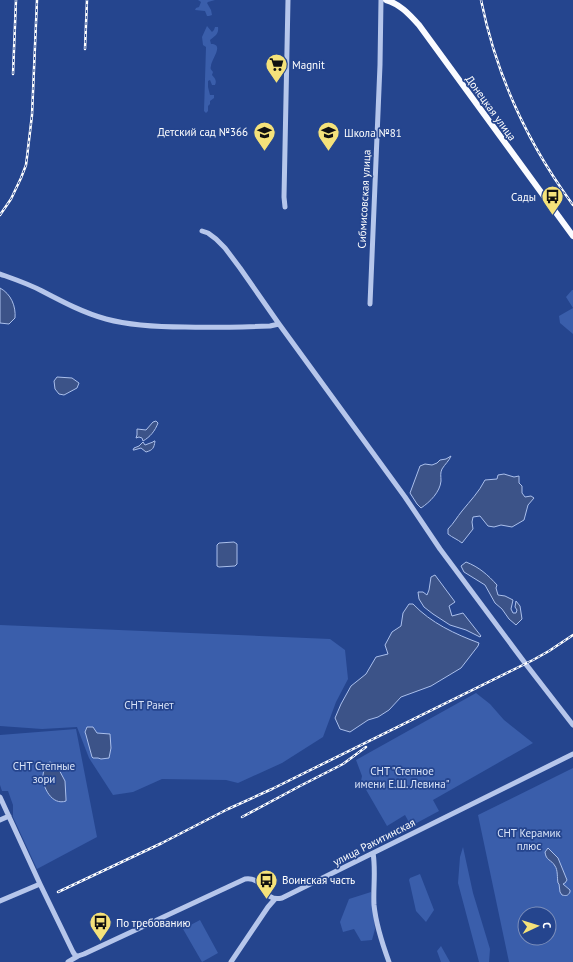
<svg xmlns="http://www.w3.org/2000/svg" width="573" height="962" font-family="'PT Sans',sans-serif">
<rect width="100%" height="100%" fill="#25458e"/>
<path fill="#3a5eab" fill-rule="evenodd" d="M 198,0 L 215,0 L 208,2 L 207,3 L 211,10 L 212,15 L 209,16 L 207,16 L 205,11 L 195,10 L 196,8 L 199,7 L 201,2 Z
M 207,26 L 212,32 L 214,30 L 215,27 L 218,27 C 219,34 215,36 210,40 L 211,44 C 225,44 211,60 211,66 C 210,69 211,69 213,72 L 212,75 C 215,78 217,81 215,85 L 212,85 L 210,80 L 208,81 L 208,87 L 210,95 L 214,95 L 214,98 L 210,101 L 210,104 L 208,106 L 208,111 L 206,113 L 204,111 L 206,47 L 203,45 L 202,37 Z
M 572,290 L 573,290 L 573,334 L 560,323 L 559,316 L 573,308 L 566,297 Z
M 0,625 L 330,639 L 345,650 L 348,679 L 336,702 L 323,737 L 282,763 L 238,783 L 226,780 L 162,779 L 133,792 L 113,795 L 89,758 L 77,727 L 42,729 L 0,726 Z
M 476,693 L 490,704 L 504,720 L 533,743 L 433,800 L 439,811 L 411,826 L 405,815 L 387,826 L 361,781 L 362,776 L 356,760 Z
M 76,729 L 97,837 L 37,869 L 13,817 L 13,805 L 8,791 L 2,791 L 0,785 L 0,735 Z
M 573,768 L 573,962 L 509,962 L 478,815 ZM 525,914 L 549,914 L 549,938 L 525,938 Z
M 463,847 L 473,893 L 490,949 L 489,962 L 479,962 L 458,883 L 460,857 Z
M 420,874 L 434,910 L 426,922 L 416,911 L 410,884 L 409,880 L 410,878 Z
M 371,892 L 375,929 L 372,940 L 361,941 L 354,929 L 343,932 L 340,922 L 349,899 Z
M 200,920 L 218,953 L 202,962 L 183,929 Z
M 441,946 L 450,962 L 441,962 L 437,951 Z"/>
<path fill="#3c5388" stroke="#aabfec" d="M 0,288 C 11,294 16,306 15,318 L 9,324 L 0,323 Z
M 57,377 L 72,378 L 79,383 L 77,388 L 64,395 L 59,394 L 55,389 L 54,381 Z
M 156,421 L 158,423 C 155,431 150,437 143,441 L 142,438 L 139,437 L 136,438 L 137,435 L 137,429 L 146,430 L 153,422 Z
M 154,441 L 155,441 C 154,448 153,450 146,452 L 141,448 L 134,450 L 133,450 L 134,448 L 139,446 L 143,442 L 145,445 L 153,442 Z
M 451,456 C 449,461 445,464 442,469 C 440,473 441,476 441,481 C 440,492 430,502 421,508 L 417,504 L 410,493 L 420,466 L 425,464 L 432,465 L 437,463 L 440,460 L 446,459 Z
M 504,474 L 514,477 L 519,476 L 519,483 L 522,486 L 522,493 L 525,497 L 531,496 L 534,498 L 528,505 L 524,520 L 512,527 L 501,525 L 494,527 L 488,526 L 480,516 L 473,517 L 472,522 L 473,529 L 462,543 C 457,539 453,538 448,534 L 448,529 C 454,523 457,517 462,511 C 470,501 479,492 485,480 L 497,479 L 498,475 Z
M 234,542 L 237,544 L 237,564 L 235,566 L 219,567 L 217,566 L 217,545 L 219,543 Z
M 466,562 C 479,567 488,575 497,585 L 496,588 L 498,595 L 505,596 L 513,600 L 511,609 L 513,613 L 516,613 L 517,610 L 515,607 L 516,601 L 520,606 L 522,619 L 516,625 L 509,619 L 502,609 L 495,603 L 485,585 L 464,572 L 461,566 Z
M 435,575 L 455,602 L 449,606 L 452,616 L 463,613 L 481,636 L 480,637 L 466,630 L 450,625 L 433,614 L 424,607 L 419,599 L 418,592 L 423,592 L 427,595 L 429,590 L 431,577 Z
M 409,604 L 413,604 C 431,623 455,634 479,643 L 478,646 L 461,668 L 431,686 L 401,697 L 389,710 L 378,717 L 368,720 L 350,732 L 340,729 L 335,718 L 341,704 L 351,686 L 366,674 L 376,657 L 388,654 L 385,645 L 392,632 L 401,626 L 403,613 Z
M 87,727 L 93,727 L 97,733 L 110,734 L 111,748 L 109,758 L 101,759 L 98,758 L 93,758 L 92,757 L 86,735 L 85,732 Z
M 50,762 L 56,764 L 65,781 L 66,799 L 66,801 C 52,806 42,787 43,775 C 43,771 46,767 47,763 Z
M 548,848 L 558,858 L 567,880 L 565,883 L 563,884 L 570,890 L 570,892 C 568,896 566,896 562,895 L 560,892 L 559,884 L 558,883 C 557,878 558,870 555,866 C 551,859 546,861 545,852 Z"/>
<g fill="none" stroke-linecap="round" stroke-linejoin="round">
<path stroke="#b6c6eb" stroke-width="5" d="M 285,207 L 284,197 L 288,0
M 202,231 L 208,233 L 216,239 L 225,248 L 240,268 L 279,324 L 405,497 L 440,549 L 525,663 L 573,725
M 0,274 C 14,279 29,284 42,291 C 63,302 84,313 106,319 C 132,326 158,327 185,327 C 213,328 242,327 270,326 L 279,324
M 370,304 L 380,65 L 381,0
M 0,797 L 40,884 L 73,952 L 75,955 L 78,956
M 0,820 L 9,816
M 373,853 C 376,870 373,888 374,905 C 376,925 382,943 389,962
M 0,901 L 40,884
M 68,962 L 78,956 L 84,954 L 245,879 C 266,876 261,903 282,898 L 573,754
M 231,962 L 268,907 L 275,899"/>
<path stroke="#fafbff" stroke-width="6" d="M 386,0 C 400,4 409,14 419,25 L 573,236"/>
<defs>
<path id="rail" d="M 481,0 C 496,74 528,144 573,205
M 85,49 L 87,0
M 13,74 L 16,0
M 0,215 L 11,199 L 21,178 L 26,165 L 27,157 L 32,115 L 37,0
M 242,817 L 300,786 L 343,764 L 366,747
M 58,892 L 162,843 L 228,809 L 272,789 L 533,660 L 549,651 L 573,635"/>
</defs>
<use href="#rail" stroke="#fff" stroke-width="2.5"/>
<use href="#rail" stroke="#25458e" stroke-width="1" stroke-dasharray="3" stroke-linecap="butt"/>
</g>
<defs>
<symbol id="supermarket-pin" viewBox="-11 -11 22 30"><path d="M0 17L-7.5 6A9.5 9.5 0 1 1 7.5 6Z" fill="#f5e27a" stroke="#25458e"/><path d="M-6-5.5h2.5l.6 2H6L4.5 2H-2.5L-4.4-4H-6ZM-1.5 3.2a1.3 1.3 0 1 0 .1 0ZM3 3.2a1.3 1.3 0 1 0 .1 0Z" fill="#111"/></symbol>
<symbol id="school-pin" viewBox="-11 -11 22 30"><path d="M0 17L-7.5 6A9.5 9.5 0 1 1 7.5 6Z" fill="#f5e27a" stroke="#25458e"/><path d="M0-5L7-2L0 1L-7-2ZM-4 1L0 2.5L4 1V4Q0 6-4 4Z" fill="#111"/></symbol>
<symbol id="bus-pin" viewBox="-11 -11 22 30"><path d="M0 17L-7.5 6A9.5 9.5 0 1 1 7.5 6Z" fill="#f5e27a" stroke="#25458e"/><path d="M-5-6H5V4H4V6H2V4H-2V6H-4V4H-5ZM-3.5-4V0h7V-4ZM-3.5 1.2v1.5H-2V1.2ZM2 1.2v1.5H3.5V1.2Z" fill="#111"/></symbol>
</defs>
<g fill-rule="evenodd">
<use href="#supermarket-pin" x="264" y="52" width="25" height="34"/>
<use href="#school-pin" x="252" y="120" width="25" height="34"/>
<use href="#school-pin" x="316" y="120" width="25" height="34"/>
<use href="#bus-pin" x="540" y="184" width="25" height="34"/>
<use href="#bus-pin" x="254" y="868" width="25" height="34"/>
<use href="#bus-pin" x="88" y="910" width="25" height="34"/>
</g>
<g text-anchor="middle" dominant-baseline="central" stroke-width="3.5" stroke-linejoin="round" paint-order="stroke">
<g font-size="11" fill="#fff" stroke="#25458e" text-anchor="start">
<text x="292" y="65">Magnit</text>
<text x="248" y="132" text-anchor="end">Детский сад №366</text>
<text x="344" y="133">Школа №81</text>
<text x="536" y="197" text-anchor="end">Сады</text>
<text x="282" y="880">Воинская часть</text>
<text x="116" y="923">По требованию</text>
</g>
<g font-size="11" fill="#fff" stroke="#25458e">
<text transform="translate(491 108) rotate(54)">Донецкая улица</text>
<text transform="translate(364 199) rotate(-87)">Сибмисовская улица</text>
<text transform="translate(374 842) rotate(-27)">улица Ракитинская</text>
</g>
<g font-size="11" fill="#dae4f8" stroke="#25458e">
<text x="149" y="705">СНТ Ранет</text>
<text x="44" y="766">СНТ Степные<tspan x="44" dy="13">зори</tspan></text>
<text x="402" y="771">СНТ "Степное<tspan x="402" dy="13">имени Е.Ш. Левина"</tspan></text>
<text x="529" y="833">СНТ Керамик<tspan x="529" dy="13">плюс</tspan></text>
</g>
</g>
<g transform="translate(537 926) rotate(86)"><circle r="19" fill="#25458e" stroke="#7c8fbb"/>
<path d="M0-3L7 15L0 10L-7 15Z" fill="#f5e27a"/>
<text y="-6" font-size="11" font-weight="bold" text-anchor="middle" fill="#ffffff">С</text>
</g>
</svg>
